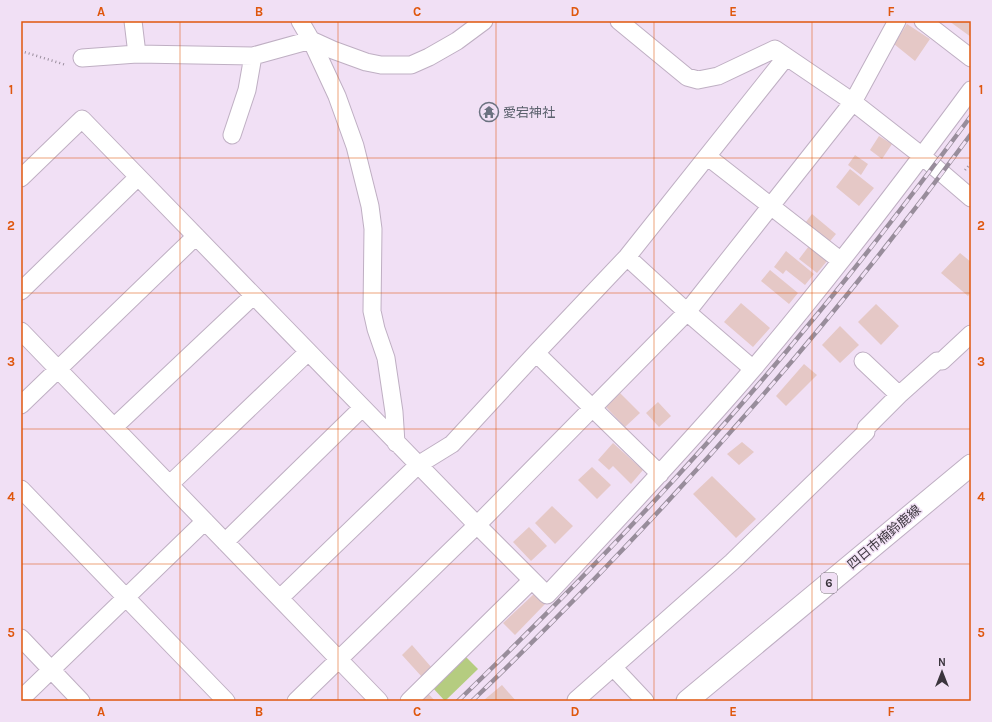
<svg xmlns="http://www.w3.org/2000/svg" width="992" height="722" font-family="Karla,'Noto Sans JP',sans-serif">
<rect width="100%" height="100%" fill="#f1e0f5"/>
<path fill="#b5cc80" d="M 465,656 L 478,669 L 445,701 L 432,687 Z"/>
<path fill="#e5c8c6" d="M 949,21 L 971,21 L 971,37 Z
M 907,24 L 930,39 L 915,61 L 894,44 Z
M 879,136 L 892,144 L 882,159 L 870,150 Z
M 855,155 L 868,164 L 861,175 L 848,165 Z
M 850,169 L 874,188 L 859,206 L 836,187 Z
M 812,214 L 836,234 L 826,246 L 802,227 Z
M 809,246 L 827,261 L 817,273 L 799,259 Z
M 786,251 L 814,274 L 805,285 L 786,270 L 783,274 L 774,267 Z
M 960,253 L 971,262 L 971,292 L 968,296 L 941,273 Z
M 770,270 L 798,293 L 789,304 L 761,281 Z
M 741,303 L 770,328 L 753,347 L 724,322 Z
M 876,304 L 899,326 L 881,345 L 858,322 Z
M 840,326 L 859,345 L 840,363 L 822,345 Z
M 804,364 L 817,375 L 786,406 L 776,396 Z
M 620,393 L 640,413 L 625,427 L 606,407 Z
M 658,402 L 671,416 L 659,427 L 646,413 Z
M 742,442 L 754,452 L 739,465 L 727,454 Z
M 613,443 L 643,470 L 631,484 L 613,466 L 609,470 L 598,460 Z
M 592,467 L 611,485 L 597,499 L 578,480 Z
M 712,476 L 756,519 L 736,538 L 693,494 Z
M 552,506 L 573,526 L 555,544 L 535,523 Z
M 529,527 L 547,546 L 531,561 L 513,542 Z
M 535,593 L 546,603 L 515,635 L 503,623 Z
M 412,645 L 432,668 L 422,677 L 402,655 Z
M 502,685 L 516,701 L 485,701 L 484,700 Z
M 426,691 L 435,701 L 416,701 Z"/>
<g fill="none" stroke-linecap="round" stroke-linejoin="round">
<defs>
<path id="minor" d="M 133,21 L 137,54 L 253,56 L 311,40 L 333,50 L 366,62 L 381,65 L 411,65 L 429,57 L 457,41 L 484,21
M 300,21 L 311,40 L 337,96 L 355,146 L 370,206 L 373,229 L 372,311 L 376,329 L 386,358 L 394,412 L 396,443
M 619,21 L 687,77 L 698,80 L 718,76 L 775,49 L 853,102 L 922,156 L 971,198
M 897,21 L 853,102 L 687,312 L 477,525 L 547,595 C 617,520 687,446 753,369 C 829,279 901,185 971,90
M 923,21 L 971,58
M 82,58 L 137,54
M 232,135 L 247,90 L 253,56
M 708,157 L 841,261
M 21,178 L 82,119 L 477,525 L 296,701
M 627,257 L 687,312 L 753,369
M 21,291 L 138,177
M 21,331 L 379,701
M 536,353 L 660,474
M 863,361 L 899,395
M 21,405 L 196,236
M 114,427 L 253,296
M 170,484 L 308,352
M 21,489 L 226,701
M 225,542 L 362,408
M 280,598 L 418,465 L 452,444 L 536,353 L 627,257 L 786,57
M 21,638 L 81,701
M 613,667 L 645,701
M 21,699 L 205,521
M 576,700 L 732,562 L 866,432 L 866,428 L 899,395 L 937,361 L 942,361 L 971,334
M 409,701 L 532,580"/>
<path id="major" d="M 687,701 L 971,465"/>
</defs>
<use href="#minor" stroke="#bfafc3" stroke-width="19"/>
<use href="#major" stroke="#bfafc3" stroke-width="23"/>
<path stroke="#9a8e9d" stroke-width="2.5" stroke-dasharray="1 3" stroke-linecap="butt" d="M 21,51 L 66,65
M 965,170 L 971,163"/>
<use href="#minor" stroke="#fff" stroke-width="17"/>
<use href="#major" stroke="#fff" stroke-width="21"/>
<defs>
<path id="rail" d="M 458,701 C 582,581 701,456 810,323 C 866,256 919,186 971,116
M 472,701 C 654,526 822,338 971,134"/>
</defs>
<use href="#rail" stroke="#988d9b" stroke-width="4.5"/>
<use href="#rail" stroke="#f1e0f5" stroke-width="3" stroke-dasharray="9" stroke-linecap="butt"/>
</g>
<path fill="none" stroke="#df570e" stroke-width="1" stroke-opacity="0.55" d="M 180,21 L 180,701M 338,21 L 338,701M 496,21 L 496,701M 654,21 L 654,701M 812,21 L 812,701M 21,158 L 971,158M 21,293 L 971,293M 21,429 L 971,429M 21,564 L 971,564"/>
<defs>
<symbol id="temple-ring" viewBox="-11 -11 22 22"><circle r="9.5" fill="#f1e0f5" stroke="#6b7280" stroke-width="1.5"/><path d="M0-6L5-2H3V0L6.5 2.5H4V6H1.5V3h-3V6H-4V2.5H-6.5L-3 0V-2H-5Z" fill="#6b7280"/></symbol>
</defs>
<g fill-rule="evenodd">
<use href="#temple-ring" x="478" y="101" width="22" height="22"/>
</g>
<g text-anchor="middle" dominant-baseline="central" stroke-width="3" stroke-linejoin="round" paint-order="stroke">
<rect fill="#f1e0f5" stroke="#726874" stroke-width="1" x="821" y="573" width="16" height="20" rx="3"/>
<g font-size="12" font-weight="bold" fill="#3b353d">
<text x="829" y="583">6</text>
</g>
<g font-size="13" fill="#5b616d" stroke="#f1e0f5" text-anchor="start">
<text x="503" y="112">愛宕神社</text>
</g>
<g font-size="13" fill="#3b353d" stroke="#f1e0f5">
<text transform="translate(884 537) rotate(-40)">四日市楠鈴鹿線</text>
</g>
</g>
<rect width="992" height="722" fill="none" stroke="#f1e0f5" stroke-width="44"/>
<g transform="translate(942 672)" stroke="#f1e0f5" stroke-width="3" paint-order="stroke">
<path d="M0-3L7 15L0 10L-7 15Z" fill="#3b353d"/>
<text y="-6" font-size="11" font-weight="bold" text-anchor="middle" fill="#3b353d">N</text>
</g>
<rect x="22" y="22" width="948" height="678" fill="none" stroke="#df570e" stroke-width="1.5"/>
<g font-size="13" text-anchor="middle" font-weight="bold" fill="#df570e">
<text x="101" y="16">A</text>
<text x="259" y="16">B</text>
<text x="417" y="16">C</text>
<text x="575" y="16">D</text>
<text x="733" y="16">E</text>
<text x="891" y="16">F</text>
<text x="11" y="94">1</text>
<text x="981" y="94">1</text>
<text x="11" y="230">2</text>
<text x="981" y="230">2</text>
<text x="11" y="366">3</text>
<text x="981" y="366">3</text>
<text x="11" y="501">4</text>
<text x="981" y="501">4</text>
<text x="11" y="637">5</text>
<text x="981" y="637">5</text>
<text x="101" y="716">A</text>
<text x="259" y="716">B</text>
<text x="417" y="716">C</text>
<text x="575" y="716">D</text>
<text x="733" y="716">E</text>
<text x="891" y="716">F</text>
</g>
</svg>
